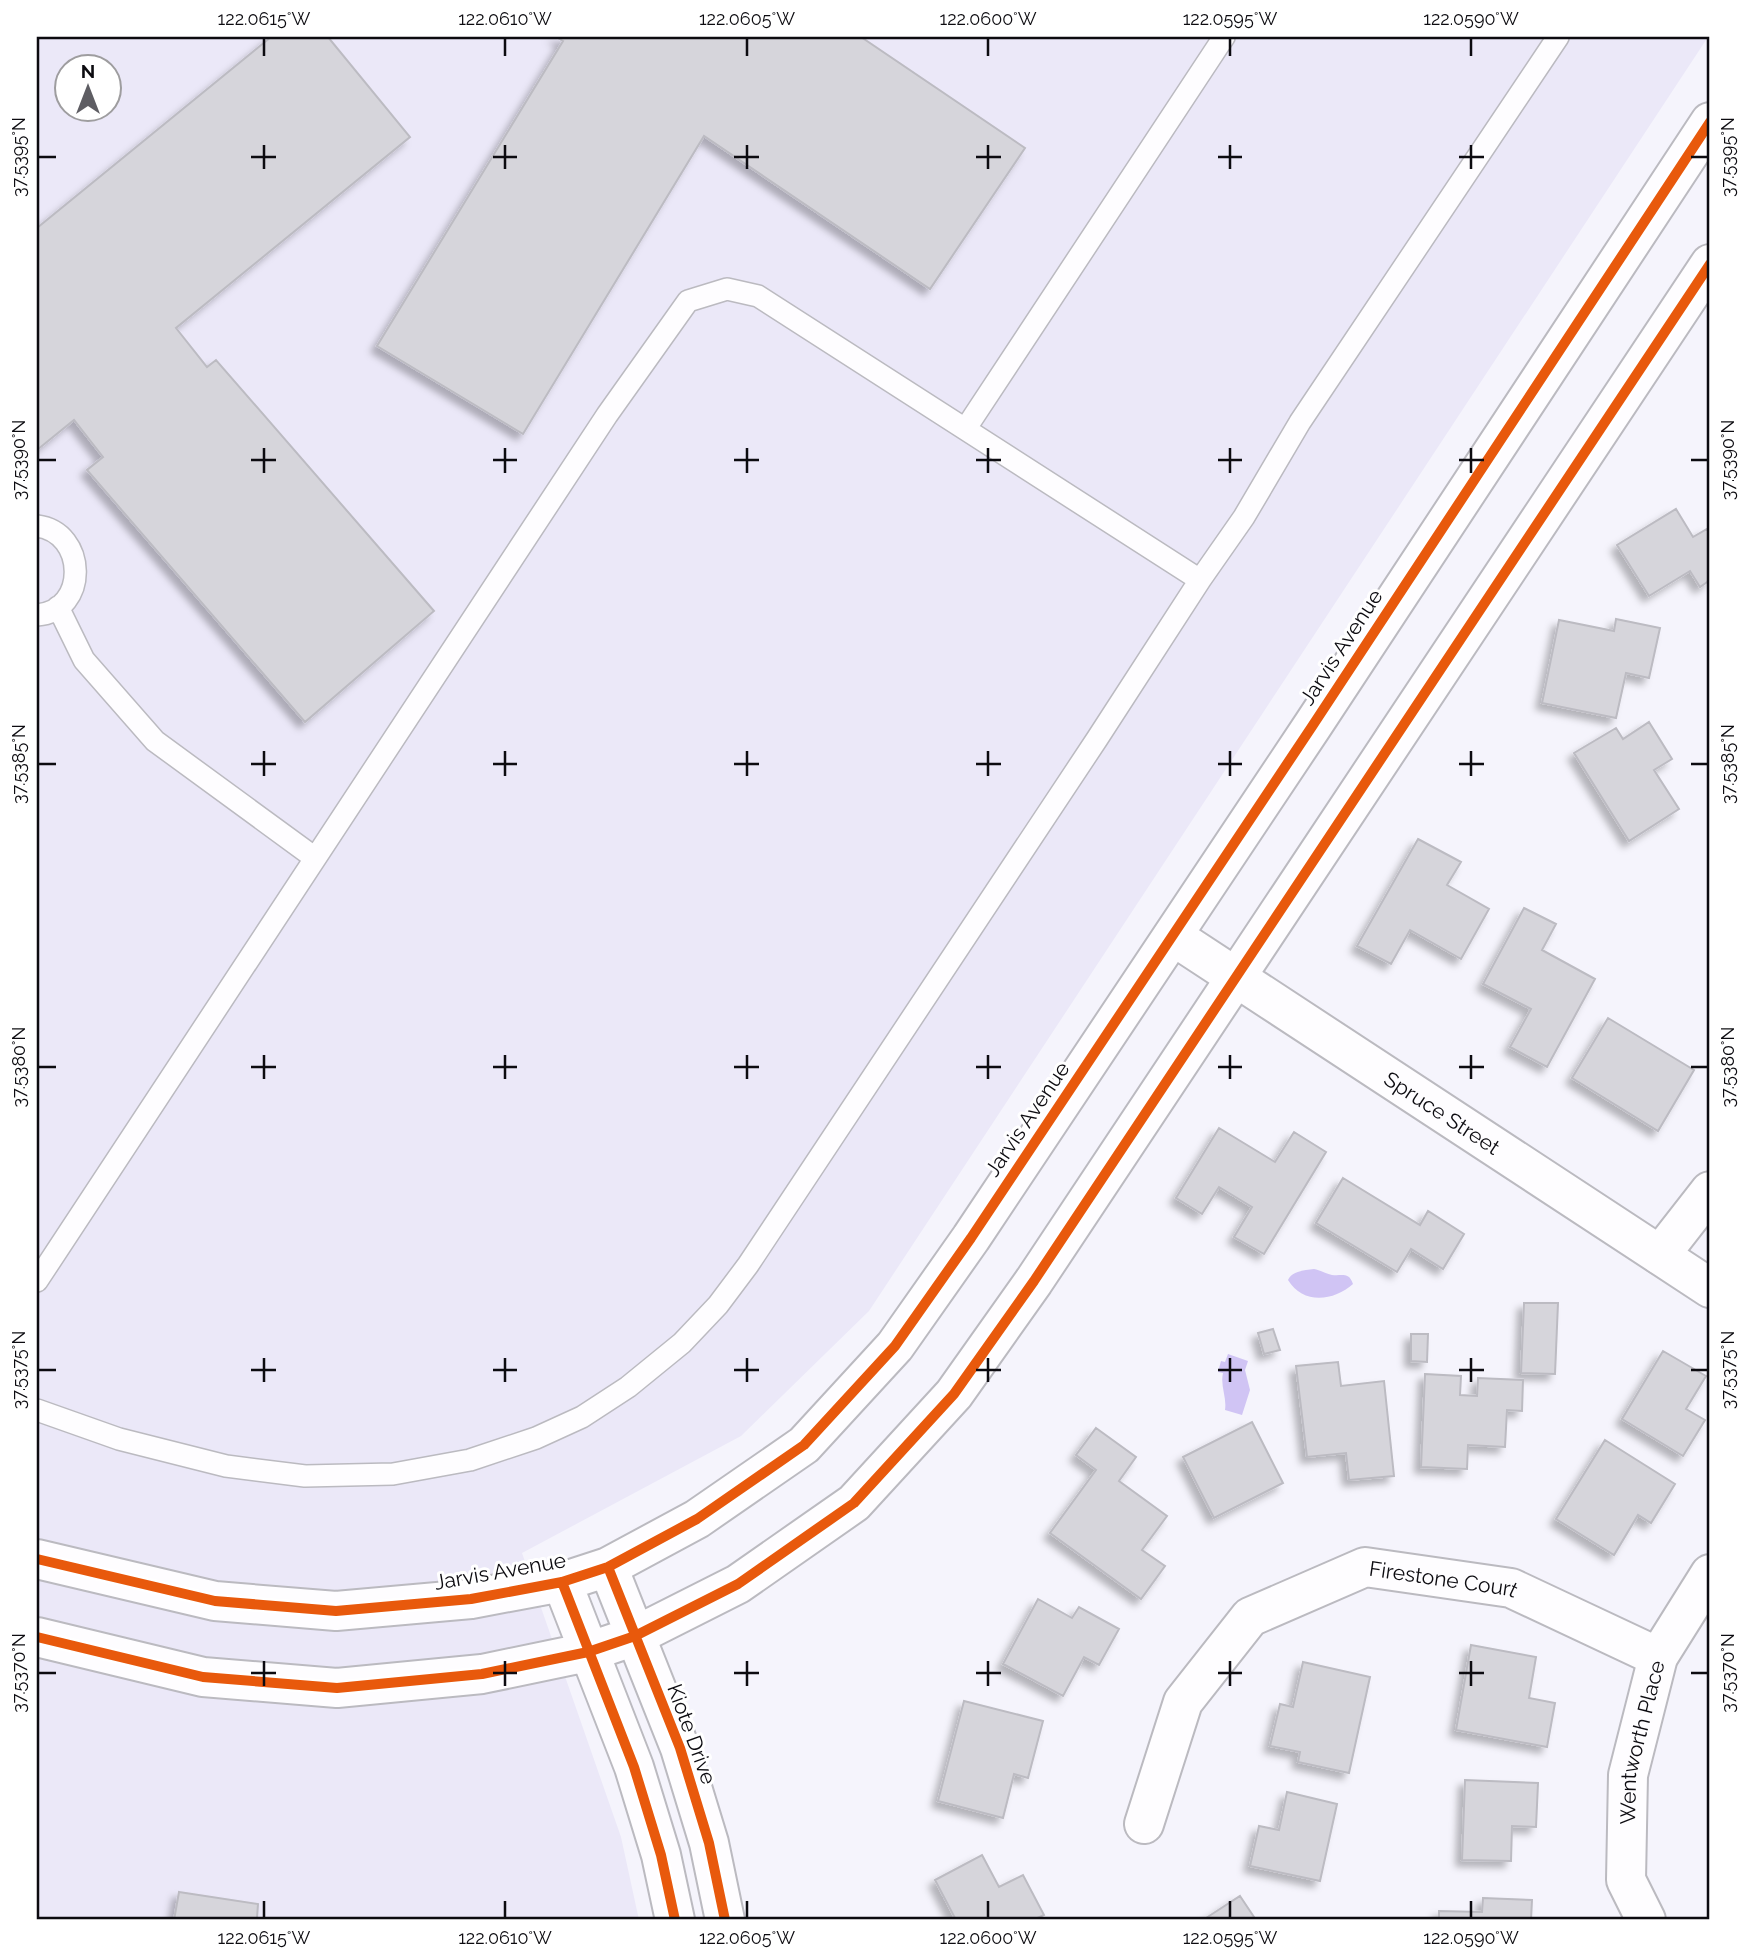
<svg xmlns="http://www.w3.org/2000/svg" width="1747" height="1957" font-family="Raleway,sans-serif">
<defs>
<filter id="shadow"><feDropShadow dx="-6" dy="6" stdDeviation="3.5" flood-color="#0004"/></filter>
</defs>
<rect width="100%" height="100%" fill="#f5f4fc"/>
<path fill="#ebe8f8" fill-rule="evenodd" d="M 37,37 L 1708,37 L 869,1311 L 741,1436 L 522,1553 L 621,1837 L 639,1920 L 37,1920 ZM 66,66 L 108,66 L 108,108 L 66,108 Z"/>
<path fill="#d0c4f4" d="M 1314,1269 C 1320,1270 1326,1274 1332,1275 C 1343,1276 1349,1272 1353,1284 C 1334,1301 1303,1305 1288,1280 C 1292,1271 1305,1270 1314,1269 Z
M 1228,1354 L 1248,1361 L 1245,1370 L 1250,1390 L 1242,1415 L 1225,1410 C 1227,1397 1220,1386 1223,1373 L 1218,1372 L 1221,1361 L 1225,1362 Z"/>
<path fill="#d6d5db" stroke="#bcbbc2" stroke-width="2" filter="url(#shadow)" d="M 271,37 L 328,37 L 410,137 L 176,328 L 207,367 L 216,360 L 434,611 L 305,722 L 87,470 L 103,457 L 74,420 L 37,450 L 37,228 Z
M 556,37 L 861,37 L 1025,148 L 930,289 L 704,136 L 523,434 L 377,346 L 563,41 Z
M 1676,509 L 1693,537 L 1707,529 L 1710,535 L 1710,580 L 1700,587 L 1690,571 L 1649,596 L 1617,545 Z
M 1616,619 L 1660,628 L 1649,678 L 1626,673 L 1616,718 L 1542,703 L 1559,620 L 1614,631 Z
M 1649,722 L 1672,759 L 1654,770 L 1679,809 L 1629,841 L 1574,753 L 1616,728 L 1623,739 Z
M 1418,839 L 1461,862 L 1447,885 L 1489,909 L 1461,959 L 1410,930 L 1391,964 L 1357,946 Z
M 1524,908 L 1556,924 L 1542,950 L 1595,979 L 1547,1067 L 1510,1047 L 1531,1009 L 1483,984 Z
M 1608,1018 L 1694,1070 L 1658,1131 L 1572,1078 Z
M 1219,1128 L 1275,1162 L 1294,1132 L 1326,1152 L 1264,1254 L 1234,1237 L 1252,1207 L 1219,1187 L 1202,1214 L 1176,1198 Z
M 1343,1178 L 1420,1225 L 1428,1211 L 1464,1234 L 1443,1269 L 1411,1249 L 1397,1272 L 1316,1223 Z
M 1524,1303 L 1558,1303 L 1555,1374 L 1521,1373 Z
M 1273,1329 L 1280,1350 L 1264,1354 L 1258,1333 Z
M 1411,1334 L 1428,1334 L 1427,1362 L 1411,1361 Z
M 1663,1351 L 1706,1376 L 1686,1409 L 1705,1420 L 1683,1456 L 1622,1419 Z
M 1338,1362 L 1341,1386 L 1384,1381 L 1394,1476 L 1349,1480 L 1346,1453 L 1307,1457 L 1296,1366 Z
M 1425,1374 L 1461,1376 L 1460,1395 L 1477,1396 L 1478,1378 L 1523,1380 L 1522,1411 L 1507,1410 L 1505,1447 L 1468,1445 L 1467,1469 L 1421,1467 Z
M 1252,1422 L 1283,1483 L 1214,1518 L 1183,1457 Z
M 1096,1428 L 1136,1457 L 1119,1481 L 1167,1516 L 1142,1550 L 1165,1566 L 1141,1599 L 1050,1533 L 1096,1470 L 1076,1455 Z
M 1605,1440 L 1675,1484 L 1651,1523 L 1638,1515 L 1614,1555 L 1556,1519 Z
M 1038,1599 L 1072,1618 L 1079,1607 L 1119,1629 L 1099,1665 L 1084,1657 L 1063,1696 L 1003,1664 Z
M 1471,1645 L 1536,1657 L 1529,1698 L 1555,1703 L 1547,1747 L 1456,1730 Z
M 1303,1662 L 1370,1677 L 1349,1773 L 1298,1762 L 1300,1752 L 1270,1746 L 1280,1704 L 1293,1707 Z
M 964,1701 L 1043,1721 L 1028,1778 L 1014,1774 L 1003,1818 L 938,1801 Z
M 1465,1780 L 1538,1783 L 1536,1827 L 1512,1826 L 1511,1861 L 1462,1860 Z
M 1287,1792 L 1337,1804 L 1320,1881 L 1250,1866 L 1259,1826 L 1279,1830 Z
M 982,1855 L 999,1887 L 1023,1875 L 1044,1915 L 1033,1920 L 956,1920 L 935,1880 Z
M 179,1892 L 258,1904 L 257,1918 L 272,1920 L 174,1920 Z
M 1240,1896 L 1256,1920 L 1207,1920 L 1206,1918 Z
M 1483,1898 L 1532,1900 L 1531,1920 L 1439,1920 L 1439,1911 L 1482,1912 Z"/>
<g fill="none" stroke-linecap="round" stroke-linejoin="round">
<defs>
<path id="lane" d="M 966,428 L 1224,37
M 37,526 C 87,532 89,611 37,615
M 58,607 L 84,660 L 155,741 L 315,858
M 37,1281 L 607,415 L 688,301 L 727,289 L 758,296 L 1200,580 L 1244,517 L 1300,422 L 1558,37
M 37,1410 L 119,1439 L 226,1466 L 305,1476 L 393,1474 L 470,1460 L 536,1438 L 582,1417 L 628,1387 L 682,1343 L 718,1305 L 748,1265 L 1097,739 L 1200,580"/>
<g id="street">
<path id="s1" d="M 1173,936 L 1710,1288"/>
<path d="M 1660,1255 L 1710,1191"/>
<path id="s2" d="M 1144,1824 L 1183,1702 L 1250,1617 L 1365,1567 L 1511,1588 L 1658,1657"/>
<path id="s3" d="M 1646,1920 L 1626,1880 L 1628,1775 L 1658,1657 L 1710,1574"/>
</g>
<path id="secondary" d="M 37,1559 L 215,1601 L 336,1611 L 471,1599 L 562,1582 L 608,1567 L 697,1519 L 804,1445 L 895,1346 L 971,1238 L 1313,725 L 1710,122
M 608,1567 L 680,1748 L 709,1843 L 725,1920
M 562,1582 L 634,1767 L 661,1855 L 675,1920
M 37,1637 L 203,1677 L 337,1688 L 482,1674 L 588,1652 L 635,1636 L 738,1584 L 854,1503 L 954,1394 L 1034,1281 L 1710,264"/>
</defs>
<use href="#lane" stroke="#bbbac0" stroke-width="24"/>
<use href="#street" stroke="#bbbac0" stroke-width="42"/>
<use href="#secondary" stroke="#bbbac0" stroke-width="42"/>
<use href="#lane" stroke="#fefdff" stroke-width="21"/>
<use href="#street" stroke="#fefdff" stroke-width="38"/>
<use href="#secondary" stroke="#fefdff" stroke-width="38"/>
<defs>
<path id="cycleway" d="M 37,1559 L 215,1601 L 336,1611 L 471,1599 L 562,1582 L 608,1567 L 697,1519 L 804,1445 L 895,1346 L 971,1238 L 1313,725 L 1710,122
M 608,1567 L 680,1748 L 709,1843 L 725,1920
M 562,1582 L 634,1767 L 661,1855 L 675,1920
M 37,1637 L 203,1677 L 337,1688 L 482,1674 L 588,1652 L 635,1636 L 738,1584 L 854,1503 L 954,1394 L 1034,1281 L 1710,264"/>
</defs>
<use href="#cycleway" stroke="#fff" stroke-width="15"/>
<use href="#cycleway" stroke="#e8590c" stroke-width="10"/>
</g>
<path fill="none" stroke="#0c0b10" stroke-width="2.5" d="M 264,38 L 264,56M 505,38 L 505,56M 747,38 L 747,56M 988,38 L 988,56M 1230,38 L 1230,56M 1471,38 L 1471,56M 264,145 L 264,169M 505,145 L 505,169M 747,145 L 747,169M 988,145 L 988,169M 1230,145 L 1230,169M 1471,145 L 1471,169M 38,157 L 56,157M 251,157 L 276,157M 493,157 L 517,157M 734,157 L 759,157M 976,157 L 1001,157M 1218,157 L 1242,157M 1459,157 L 1484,157M 1691,157 L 1708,157M 264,448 L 264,473M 505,448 L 505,473M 747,448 L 747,473M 988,448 L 988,473M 1230,448 L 1230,473M 1471,448 L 1471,473M 38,460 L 56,460M 251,460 L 276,460M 493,460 L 517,460M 734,460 L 759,460M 976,460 L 1001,460M 1218,460 L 1242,460M 1459,460 L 1484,460M 1691,460 L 1708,460M 264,751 L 264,776M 505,751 L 505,776M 747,751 L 747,776M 988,751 L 988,776M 1230,751 L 1230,776M 1471,751 L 1471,776M 38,764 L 56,764M 251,764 L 276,764M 493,764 L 517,764M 734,764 L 759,764M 976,764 L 1001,764M 1218,764 L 1242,764M 1459,764 L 1484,764M 1691,764 L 1708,764M 264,1055 L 264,1079M 505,1055 L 505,1079M 747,1055 L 747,1079M 988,1055 L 988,1079M 1230,1055 L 1230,1079M 1471,1055 L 1471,1079M 38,1067 L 56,1067M 251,1067 L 276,1067M 493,1067 L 517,1067M 734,1067 L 759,1067M 976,1067 L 1001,1067M 1218,1067 L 1242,1067M 1459,1067 L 1484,1067M 1691,1067 L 1708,1067M 264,1358 L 264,1382M 505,1358 L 505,1382M 747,1358 L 747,1382M 988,1358 L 988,1382M 1230,1358 L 1230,1382M 1471,1358 L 1471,1382M 38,1370 L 56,1370M 251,1370 L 276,1370M 493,1370 L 517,1370M 734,1370 L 759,1370M 976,1370 L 1001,1370M 1218,1370 L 1242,1370M 1459,1370 L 1484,1370M 1691,1370 L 1708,1370M 264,1661 L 264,1686M 505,1661 L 505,1686M 747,1661 L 747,1686M 988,1661 L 988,1686M 1230,1661 L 1230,1686M 1471,1661 L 1471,1686M 38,1673 L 56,1673M 251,1673 L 276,1673M 493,1673 L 517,1673M 734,1673 L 759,1673M 976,1673 L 1001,1673M 1218,1673 L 1242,1673M 1459,1673 L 1484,1673M 1691,1673 L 1708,1673M 264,1901 L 264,1918M 505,1901 L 505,1918M 747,1901 L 747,1918M 988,1901 L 988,1918M 1230,1901 L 1230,1918M 1471,1901 L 1471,1918"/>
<g text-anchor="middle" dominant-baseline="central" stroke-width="6" stroke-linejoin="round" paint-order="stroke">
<g font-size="21" fill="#0c0b10" stroke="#fff">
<text transform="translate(1341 647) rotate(-57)">Jarvis Avenue</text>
<text stroke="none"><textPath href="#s1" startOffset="322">Spruce Street</textPath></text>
<text transform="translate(1027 1119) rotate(-56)">Jarvis Avenue</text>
<text transform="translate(500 1571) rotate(-10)">Jarvis Avenue</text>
<text stroke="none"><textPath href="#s2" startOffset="441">Firestone Court</textPath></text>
<text transform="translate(692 1734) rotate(70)">Kiote Drive</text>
<text stroke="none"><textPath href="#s3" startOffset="184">Wentworth Place</textPath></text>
</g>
</g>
<rect width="1747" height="1957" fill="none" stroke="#ffffff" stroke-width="77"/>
<g transform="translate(88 88)"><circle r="33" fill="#ffffff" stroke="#9e9d9f" stroke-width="2"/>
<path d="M0-5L12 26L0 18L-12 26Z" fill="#5e5d63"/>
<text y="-10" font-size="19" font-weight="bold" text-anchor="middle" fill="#0c0b10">N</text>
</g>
<rect x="38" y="38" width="1670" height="1880" fill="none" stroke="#0c0b10" stroke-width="2.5"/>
<g font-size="18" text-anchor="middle" fill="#0c0b10">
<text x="264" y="25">122.0615°W</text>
<text x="505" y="25">122.0610°W</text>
<text x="747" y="25">122.0605°W</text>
<text x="988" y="25">122.0600°W</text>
<text x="1230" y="25">122.0595°W</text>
<text x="1471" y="25">122.0590°W</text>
<text transform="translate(19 157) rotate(-90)" y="6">37.5395°N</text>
<text transform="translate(1728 157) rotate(-90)" y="6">37.5395°N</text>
<text transform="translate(19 460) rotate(-90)" y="6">37.5390°N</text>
<text transform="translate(1728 460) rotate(-90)" y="6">37.5390°N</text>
<text transform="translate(19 764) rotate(-90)" y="6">37.5385°N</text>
<text transform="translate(1728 764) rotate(-90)" y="6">37.5385°N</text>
<text transform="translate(19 1067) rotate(-90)" y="6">37.5380°N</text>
<text transform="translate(1728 1067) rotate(-90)" y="6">37.5380°N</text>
<text transform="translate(19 1370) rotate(-90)" y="6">37.5375°N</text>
<text transform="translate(1728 1370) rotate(-90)" y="6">37.5375°N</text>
<text transform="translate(19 1673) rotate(-90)" y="6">37.5370°N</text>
<text transform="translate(1728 1673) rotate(-90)" y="6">37.5370°N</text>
<text x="264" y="1944">122.0615°W</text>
<text x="505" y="1944">122.0610°W</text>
<text x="747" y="1944">122.0605°W</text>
<text x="988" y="1944">122.0600°W</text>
<text x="1230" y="1944">122.0595°W</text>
<text x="1471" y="1944">122.0590°W</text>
</g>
</svg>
